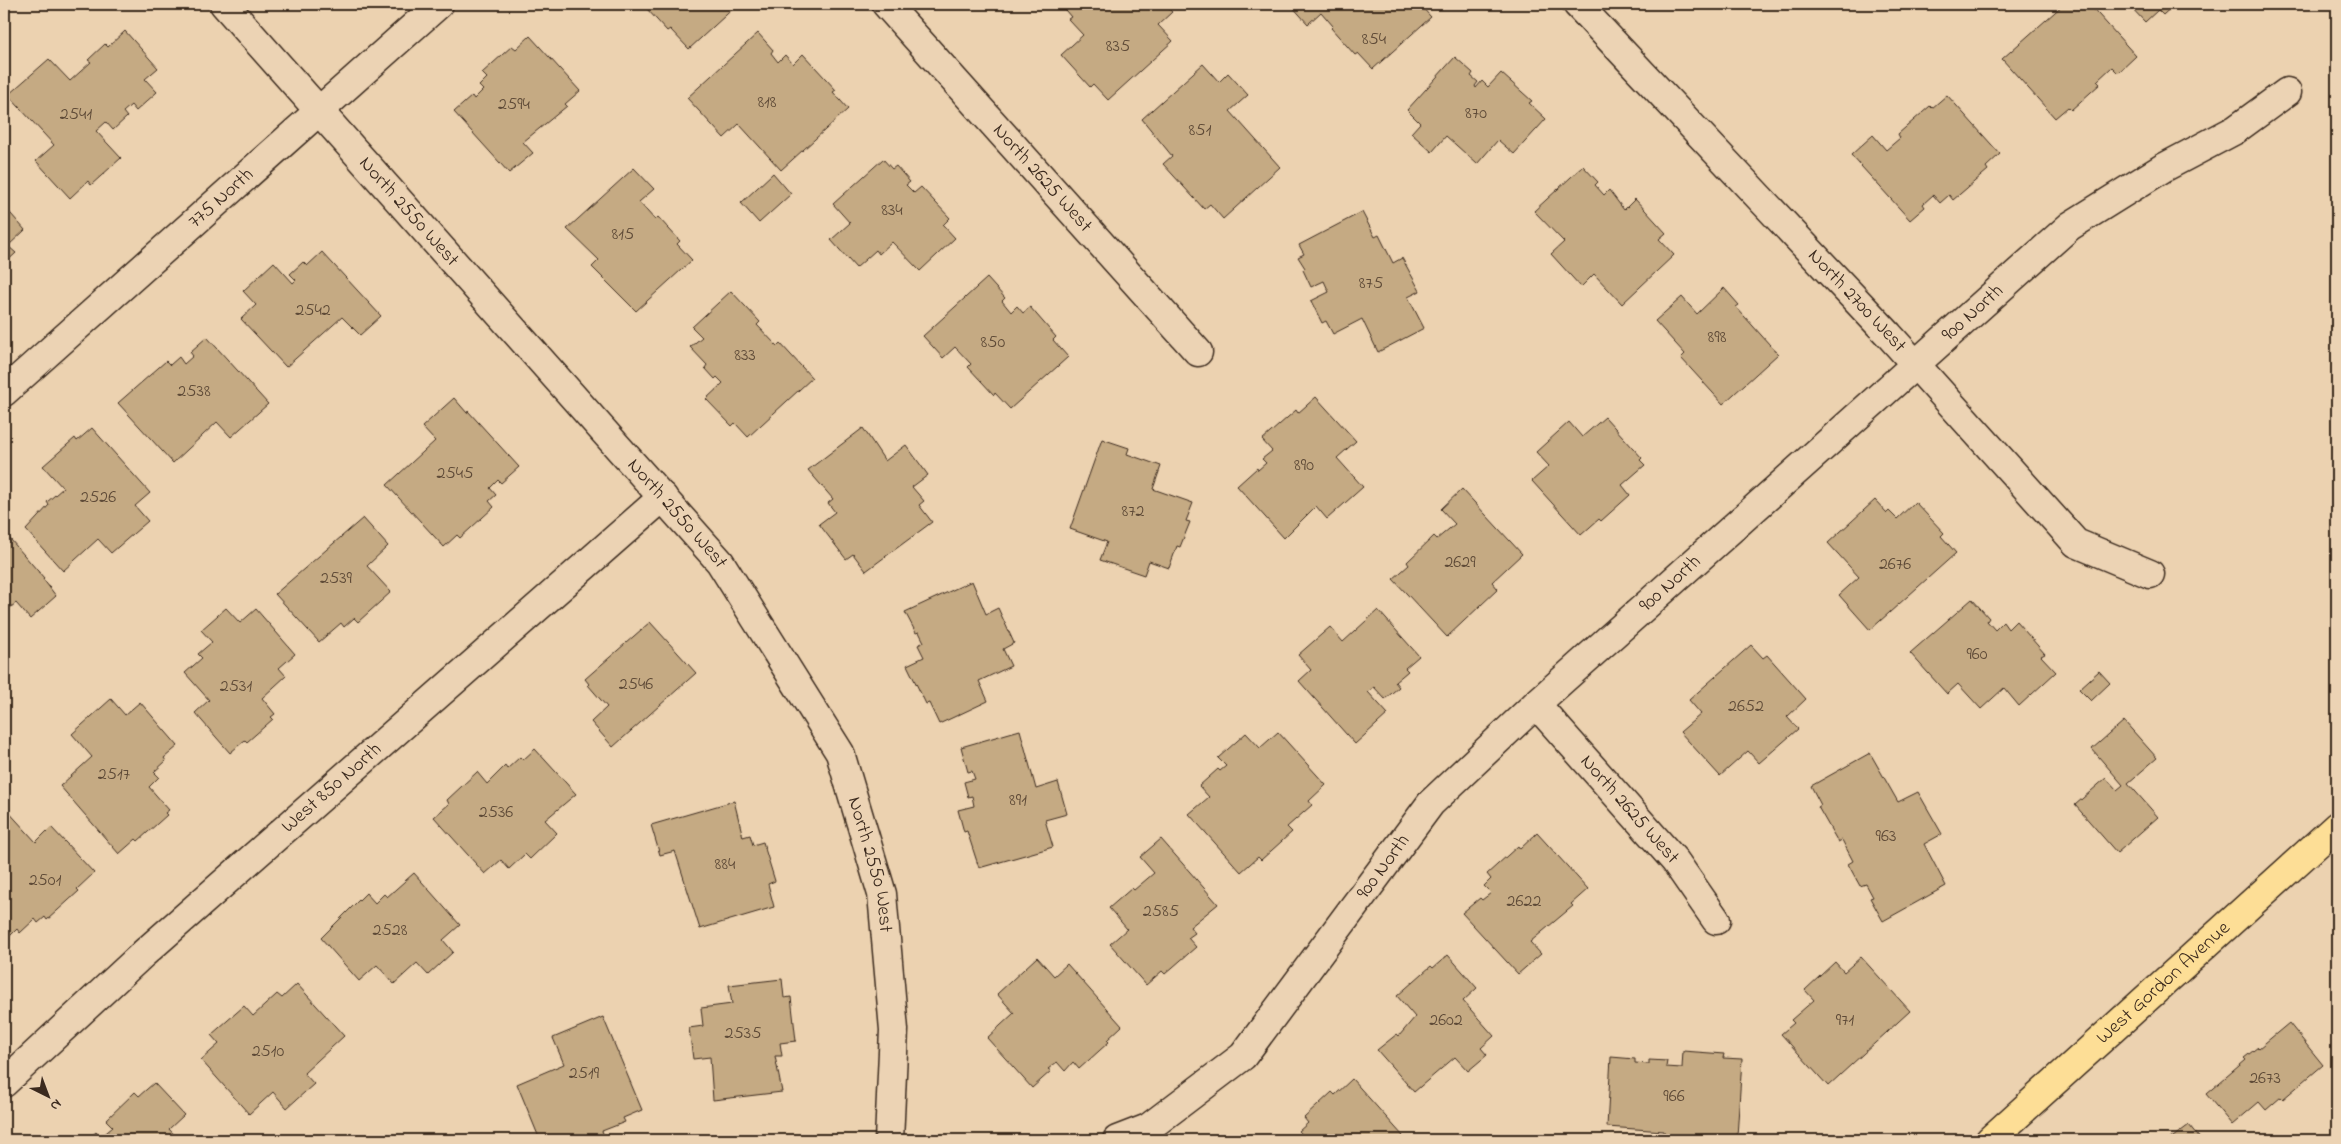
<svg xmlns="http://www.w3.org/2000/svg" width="2341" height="1144" font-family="'Indie Flower',sans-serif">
<rect width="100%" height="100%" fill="#ecd2b0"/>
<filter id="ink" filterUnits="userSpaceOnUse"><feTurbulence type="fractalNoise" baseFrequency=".02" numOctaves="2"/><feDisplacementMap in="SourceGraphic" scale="10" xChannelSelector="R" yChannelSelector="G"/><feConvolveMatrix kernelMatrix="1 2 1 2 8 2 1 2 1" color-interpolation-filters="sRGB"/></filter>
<g filter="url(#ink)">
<path fill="#c5aa83" stroke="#3b2a1e" d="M 647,4 L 738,4 L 689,49 L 670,29 L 667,31 L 647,9 L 650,7 Z
M 1060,4 L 1164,4 L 1172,12 L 1158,25 L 1173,41 L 1108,100 L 1093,84 L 1090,87 L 1061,55 L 1083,35 L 1068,19 L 1071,17 Z
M 1290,4 L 1419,4 L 1431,17 L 1373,69 L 1358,53 L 1355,55 L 1331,28 L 1333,26 L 1321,12 L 1308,24 Z
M 2064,4 L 2089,4 L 2136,56 L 2118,73 L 2112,67 L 2097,81 L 2100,84 L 2071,110 L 2068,107 L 2055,118 L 2002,59 Z
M 2128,4 L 2175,4 L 2163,15 L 2158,10 L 2145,22 Z
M 125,31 L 158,68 L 145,79 L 157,92 L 136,111 L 131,105 L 123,112 L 127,117 L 113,130 L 106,122 L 96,131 L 121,158 L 91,185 L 88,181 L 70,198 L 36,161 L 54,145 L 8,95 L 49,59 L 70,81 L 91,62 L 88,60 L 105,44 L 108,47 Z
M 758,33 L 773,50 L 771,53 L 778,62 L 785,55 L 793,64 L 803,54 L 836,90 L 833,92 L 848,109 L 781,170 L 739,124 L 724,138 L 687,98 Z
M 530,36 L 580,91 L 565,104 L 567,106 L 523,142 L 533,153 L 509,173 L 454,112 L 472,96 L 474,99 L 483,90 L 479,86 L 487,78 L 482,73 L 512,46 L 516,49 Z
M 1455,57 L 1473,73 L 1471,76 L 1478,82 L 1475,86 L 1476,88 L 1482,81 L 1488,87 L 1501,73 L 1532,101 L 1529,103 L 1546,119 L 1514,154 L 1498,140 L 1477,164 L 1446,136 L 1432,152 L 1411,133 L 1420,123 L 1407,110 Z
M 1203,64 L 1219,82 L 1228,73 L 1248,95 L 1230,111 L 1280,167 L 1223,219 L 1210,204 L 1204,209 L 1163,164 L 1172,156 L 1142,119 Z
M 1947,95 L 2000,154 L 1986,167 L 1988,170 L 1953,200 L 1949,195 L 1940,203 L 1933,195 L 1923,204 L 1925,207 L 1910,220 L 1851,155 L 1873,135 L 1886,150 L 1900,138 L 1898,134 L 1930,106 L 1932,108 Z
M 883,159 L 892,169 L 896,166 L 910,182 L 906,185 L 914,193 L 921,187 L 950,218 L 943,225 L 955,238 L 920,271 L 892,242 L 879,254 L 876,250 L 856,268 L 831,240 L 850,223 L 833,204 Z
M 1583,166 L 1598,182 L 1595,185 L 1604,195 L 1609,190 L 1624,210 L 1635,199 L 1666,233 L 1659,239 L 1674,255 L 1622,304 L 1594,274 L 1581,287 L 1551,254 L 1564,242 L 1534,211 Z
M 634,168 L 654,189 L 639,202 L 655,220 L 658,217 L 680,241 L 677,244 L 692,260 L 636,311 L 592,267 L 599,260 L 567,229 Z
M 773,173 L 791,194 L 759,223 L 741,203 Z
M 4,206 L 25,230 L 8,246 L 16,253 L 4,264 Z
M 1362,212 L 1375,237 L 1379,235 L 1393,263 L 1402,258 L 1420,291 L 1408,297 L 1424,328 L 1378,352 L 1362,319 L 1333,334 L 1326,321 L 1322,323 L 1311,301 L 1329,292 L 1324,281 L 1311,287 L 1303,270 L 1305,268 L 1298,257 L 1304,254 L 1299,245 Z
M 322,252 L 381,316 L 360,335 L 342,317 L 286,367 L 241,319 L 256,305 L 243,291 L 274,262 L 293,283 L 296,280 L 290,274 L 303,262 L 307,266 Z
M 987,278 L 1005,298 L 1002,301 L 1011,312 L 1017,306 L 1023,313 L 1030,307 L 1056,337 L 1053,340 L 1068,357 L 1010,409 L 995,393 L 994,395 L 968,367 L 971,364 L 955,347 L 943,358 L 923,336 Z
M 1724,288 L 1739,305 L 1736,307 L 1778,354 L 1723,404 L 1681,358 L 1685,354 L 1655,321 L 1682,297 L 1697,314 Z
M 731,291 L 760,322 L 757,325 L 777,346 L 780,343 L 812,378 L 748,437 L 735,423 L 732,426 L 706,399 L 723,383 L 717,377 L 715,379 L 705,368 L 707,365 L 690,347 L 702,337 L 692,327 Z
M 207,337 L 268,404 L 231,437 L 217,422 L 173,463 L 118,403 L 166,361 L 170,365 L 179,357 L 184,364 L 193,356 L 190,352 Z
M 1316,397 L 1356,441 L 1337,458 L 1363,487 L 1327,519 L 1316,506 L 1284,538 L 1237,486 L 1257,468 L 1258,470 L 1266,463 L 1262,459 L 1272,451 L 1262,440 L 1296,410 L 1298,413 Z
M 454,398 L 467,413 L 468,411 L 519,467 L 501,483 L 498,480 L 490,488 L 496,495 L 489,501 L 494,507 L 460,538 L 457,535 L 444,547 L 387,485 L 435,441 L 422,427 Z
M 1605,417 L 1642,458 L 1640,460 L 1645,465 L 1622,485 L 1630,495 L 1601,521 L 1599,519 L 1581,535 L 1532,481 L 1549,466 L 1536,452 L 1569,422 L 1582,437 Z
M 92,428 L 150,493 L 135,506 L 148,521 L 111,553 L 98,539 L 63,571 L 26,530 L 49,505 L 47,502 L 63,488 L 43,466 L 75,438 L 77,441 Z
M 863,428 L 885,461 L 906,445 L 928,475 L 912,487 L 924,501 L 919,505 L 932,522 L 866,571 L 853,554 L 846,559 L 819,524 L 835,512 L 828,503 L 833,499 L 808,470 Z
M 1102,439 L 1129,448 L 1127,454 L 1161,466 L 1153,489 L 1193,503 L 1186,521 L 1190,522 L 1180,547 L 1177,546 L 1169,568 L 1149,561 L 1144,575 L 1100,560 L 1107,542 L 1070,529 Z
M 1462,489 L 1522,554 L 1492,582 L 1498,589 L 1447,637 L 1393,579 L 1409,565 L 1407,562 L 1434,536 L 1437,539 L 1455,524 L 1441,509 Z
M 1875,500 L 1887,513 L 1889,511 L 1897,519 L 1915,502 L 1944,533 L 1941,536 L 1956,553 L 1870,630 L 1839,595 L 1859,577 L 1828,543 Z
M 363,518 L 388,546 L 367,566 L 391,592 L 358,622 L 354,618 L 344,627 L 341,623 L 319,642 L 275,594 Z
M 4,532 L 44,578 L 43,579 L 56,596 L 30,619 L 16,603 L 5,612 L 7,615 L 4,618 Z
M 972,581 L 986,614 L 998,608 L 1014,643 L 1003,649 L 1011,666 L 979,681 L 988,701 L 939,724 L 929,703 L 926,704 L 907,665 L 924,657 L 918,645 L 924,642 L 919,632 L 916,633 L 905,612 Z
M 1972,599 L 1989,618 L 1987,621 L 1995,630 L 2003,622 L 2008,629 L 2016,621 L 2045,654 L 2041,656 L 2056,672 L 2019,706 L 2004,688 L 1981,709 L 1958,684 L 1947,694 L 1910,653 Z
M 226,608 L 240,623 L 256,609 L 295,654 L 279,668 L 286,676 L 262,698 L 275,714 L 271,717 L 273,719 L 247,742 L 245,740 L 230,753 L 195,713 L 209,700 L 185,673 L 202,658 L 198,654 L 212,642 L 201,630 Z
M 1378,610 L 1419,656 L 1405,668 L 1408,671 L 1395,682 L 1399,687 L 1385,699 L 1374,687 L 1368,692 L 1388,714 L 1355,744 L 1299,681 L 1311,670 L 1298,655 L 1330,627 L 1343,642 Z
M 650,622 L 696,673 L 613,747 L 591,722 L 607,707 L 588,685 L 589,684 L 585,679 Z
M 1751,645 L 1763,658 L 1767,655 L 1806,699 L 1787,717 L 1798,729 L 1759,763 L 1748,751 L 1720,776 L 1680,732 L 1701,714 L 1689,700 Z
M 2099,671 L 2110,683 L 2091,701 L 2079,689 Z
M 111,699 L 125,715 L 140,702 L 178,746 L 164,758 L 166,761 L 154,772 L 159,777 L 149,787 L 169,810 L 165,813 L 167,815 L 138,841 L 136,839 L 119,854 L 60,786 L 92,757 L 72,734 Z
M 2124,721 L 2157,758 L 2128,783 L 2158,817 L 2117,853 L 2075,805 L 2106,778 L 2117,790 L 2123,785 L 2092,749 Z
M 1020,730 L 1036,789 L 1058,782 L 1067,814 L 1045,820 L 1053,847 L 979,868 L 967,831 L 964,832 L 958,810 L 974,806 L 972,796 L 968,797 L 964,782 L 975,779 L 972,771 L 968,772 L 961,747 Z
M 1278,732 L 1326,785 L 1309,801 L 1312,805 L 1287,827 L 1292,832 L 1261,860 L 1258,857 L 1241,872 L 1189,814 L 1209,797 L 1199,786 L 1218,769 L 1220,771 L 1226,766 L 1218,758 L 1246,733 L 1260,748 Z
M 535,749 L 576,794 L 545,820 L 557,833 L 530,859 L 525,854 L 509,869 L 501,860 L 485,874 L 434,817 L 449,804 L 447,800 L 477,772 L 487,784 L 505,766 L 507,769 L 520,757 L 523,760 Z
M 1870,753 L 1898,802 L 1918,792 L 1942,834 L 1924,844 L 1946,886 L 1883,921 L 1870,898 L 1873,897 L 1866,884 L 1860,886 L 1848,864 L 1853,861 L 1842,840 L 1838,842 L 1818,807 L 1821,805 L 1811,786 Z
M 734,801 L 743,837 L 750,835 L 753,845 L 763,842 L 775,881 L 768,884 L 774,907 L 700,929 L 675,851 L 660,855 L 651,825 Z
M 6,809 L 36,842 L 51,827 L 94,873 L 77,889 L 79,891 L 47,920 L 45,917 L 38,923 L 35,919 L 20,933 L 17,929 L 4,942 L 4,811 Z
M 1537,833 L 1588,889 L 1571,904 L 1573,906 L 1530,942 L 1541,954 L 1518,974 L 1462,913 L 1480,898 L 1482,900 L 1491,893 L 1484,886 L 1491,879 L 1487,874 L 1518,846 L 1520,849 Z
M 1161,839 L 1218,904 L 1190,927 L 1195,933 L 1188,938 L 1196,947 L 1165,974 L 1162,971 L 1146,985 L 1110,944 L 1127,929 L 1109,908 L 1132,888 L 1134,890 L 1154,873 L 1140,857 Z
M 414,873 L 460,925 L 443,940 L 453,952 L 428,975 L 417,963 L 394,984 L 377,965 L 359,981 L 321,938 L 366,893 L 375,903 L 384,894 L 387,897 Z
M 1448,955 L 1477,988 L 1463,1001 L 1494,1036 L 1481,1048 L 1487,1055 L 1468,1071 L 1455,1057 L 1414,1092 L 1377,1050 L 1397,1034 L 1399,1036 L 1415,1017 L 1397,996 L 1431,966 L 1433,968 Z
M 1037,957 L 1054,976 L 1067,964 L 1122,1026 L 1107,1040 L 1109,1042 L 1079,1069 L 1073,1062 L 1065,1071 L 1057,1062 L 1048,1069 L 1051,1071 L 1032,1088 L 987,1038 L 1014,1013 L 997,994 Z
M 1861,957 L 1910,1011 L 1828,1086 L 1781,1034 L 1794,1023 L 1791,1020 L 1814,1000 L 1805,990 L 1835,962 L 1844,972 Z
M 782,979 L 784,998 L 791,997 L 796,1041 L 780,1043 L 782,1056 L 775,1056 L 782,1092 L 713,1100 L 710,1057 L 693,1059 L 689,1028 L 703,1026 L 701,1008 L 732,1004 L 729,985 Z
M 297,984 L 344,1036 L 304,1073 L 314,1084 L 287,1108 L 273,1092 L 249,1114 L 201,1060 L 219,1044 L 211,1035 L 244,1006 L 253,1016 L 277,994 L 282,998 Z
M 603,1017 L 642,1110 L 623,1118 L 625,1122 L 602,1131 L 606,1140 L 540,1140 L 517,1084 L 564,1064 L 553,1038 Z
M 2289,1023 L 2323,1065 L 2283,1099 L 2281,1097 L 2266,1110 L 2259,1102 L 2232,1125 L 2206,1094 L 2246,1060 L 2244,1058 L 2258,1047 L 2259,1048 Z
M 1683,1051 L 1724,1054 L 1723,1058 L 1742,1059 L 1737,1137 L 1704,1135 L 1704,1140 L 1664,1140 L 1664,1131 L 1607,1127 L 1611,1057 L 1635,1059 L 1635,1063 L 1649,1064 L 1649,1060 L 1667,1061 L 1666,1067 L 1682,1068 Z
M 1352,1079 L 1403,1136 L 1398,1140 L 1302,1140 L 1305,1138 L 1299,1131 L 1308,1123 L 1304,1118 L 1332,1092 L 1335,1095 Z
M 154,1083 L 184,1115 L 169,1129 L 179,1140 L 87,1140 L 96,1132 L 101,1137 L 113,1127 L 106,1120 L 135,1092 L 139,1096 Z
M 2189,1125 L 2201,1140 L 2169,1140 Z"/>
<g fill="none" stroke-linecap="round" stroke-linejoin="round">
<defs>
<g id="minor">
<path id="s1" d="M 224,4 L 720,562 L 840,753 L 882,894 L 894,1030 L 889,1140"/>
<path id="s2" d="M 886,4 L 1198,352"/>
<path id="s3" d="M 1577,4 L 1889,335 L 2076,543 L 2150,574"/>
<path id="s4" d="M 4,392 L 439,4"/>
<path id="s5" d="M 1536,704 L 1675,861 L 1716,920"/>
<path id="s6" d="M 4,1083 L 143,954 L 663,497"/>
<path id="s7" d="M 1117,1140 L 1148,1128 L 1243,1056 L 1431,803 L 1536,704 L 2070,226 L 2163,168 L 2235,130 L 2287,92"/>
</g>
<g id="major">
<path id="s8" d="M 1990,1140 L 2337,826"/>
</g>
</defs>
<use href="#minor" stroke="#3b2a1e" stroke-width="31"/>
<use href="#major" stroke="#3b2a1e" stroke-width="31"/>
<use href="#minor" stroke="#ecd3b4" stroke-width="28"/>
<use href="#major" stroke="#fdde96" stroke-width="28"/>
</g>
</g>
<g text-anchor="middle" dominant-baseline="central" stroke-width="4.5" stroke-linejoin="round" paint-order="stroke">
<g font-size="18" fill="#5e4a37">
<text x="1374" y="40">854</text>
<text x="1118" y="47">835</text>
<text x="767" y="103">818</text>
<text x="514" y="105">2594</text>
<text x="1476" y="114">870</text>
<text x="76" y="115">2541</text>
<text x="1200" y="131">851</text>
<text x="892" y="211">834</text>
<text x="623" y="235">815</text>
<text x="1371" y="284">875</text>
<text x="313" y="311">2542</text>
<text x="1717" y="338">898</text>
<text x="993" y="343">850</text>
<text x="745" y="356">833</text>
<text x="194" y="392">2538</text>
<text x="1304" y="466">890</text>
<text x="455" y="474">2545</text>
<text x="98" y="498">2526</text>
<text x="1133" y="512">872</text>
<text x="1460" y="563">2629</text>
<text x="1895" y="565">2676</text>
<text x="336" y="579">2539</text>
<text x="1977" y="655">960</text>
<text x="636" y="685">2546</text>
<text x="236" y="687">2531</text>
<text x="1746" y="707">2652</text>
<text x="114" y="775">2517</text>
<text x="1018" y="801">891</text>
<text x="496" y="813">2536</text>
<text x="1886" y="837">963</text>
<text x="725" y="865">884</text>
<text x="45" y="881">2501</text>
<text x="1524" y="902">2622</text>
<text x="1161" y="912">2585</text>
<text x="390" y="931">2528</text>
<text x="1446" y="1021">2602</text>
<text x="1845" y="1021">971</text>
<text x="743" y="1034">2535</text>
<text x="268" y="1052">2510</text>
<text x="584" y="1074">2519</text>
<text x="2265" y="1079">2673</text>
<text x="1674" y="1097">966</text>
</g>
<g font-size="20" fill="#3b2a1e" stroke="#ecd3b4">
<text stroke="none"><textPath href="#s2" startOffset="234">North 2625 West</textPath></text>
<text stroke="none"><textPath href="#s4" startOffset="291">775 North</textPath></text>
<text stroke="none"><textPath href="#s1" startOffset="278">North 2550 West</textPath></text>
<text stroke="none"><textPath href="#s3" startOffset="408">North 2700 West</textPath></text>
<text stroke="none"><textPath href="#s7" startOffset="1198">900 North</textPath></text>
<text stroke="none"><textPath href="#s1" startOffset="682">North 2550 West</textPath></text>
<text stroke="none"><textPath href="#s7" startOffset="792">900 North</textPath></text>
<text stroke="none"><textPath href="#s6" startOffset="441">West 850 North</textPath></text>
<text stroke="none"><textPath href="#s5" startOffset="141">North 2625 West</textPath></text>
<text stroke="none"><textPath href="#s1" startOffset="1088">North 2550 West</textPath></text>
<text stroke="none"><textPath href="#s7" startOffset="388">900 North</textPath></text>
<text stroke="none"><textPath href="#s8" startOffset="234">West Gordon Avenue</textPath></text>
</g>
</g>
<rect width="2341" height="1144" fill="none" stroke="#ecd3b4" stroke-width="20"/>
<rect x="10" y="10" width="2321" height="1124" fill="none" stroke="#3b2a1e" stroke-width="2" filter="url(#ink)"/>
<g transform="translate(48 1096) rotate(138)" stroke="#ecd3b4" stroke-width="4" paint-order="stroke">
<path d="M0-4L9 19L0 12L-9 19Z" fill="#3b2a1e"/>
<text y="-8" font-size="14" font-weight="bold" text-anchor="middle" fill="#3b2a1e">N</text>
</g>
</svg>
